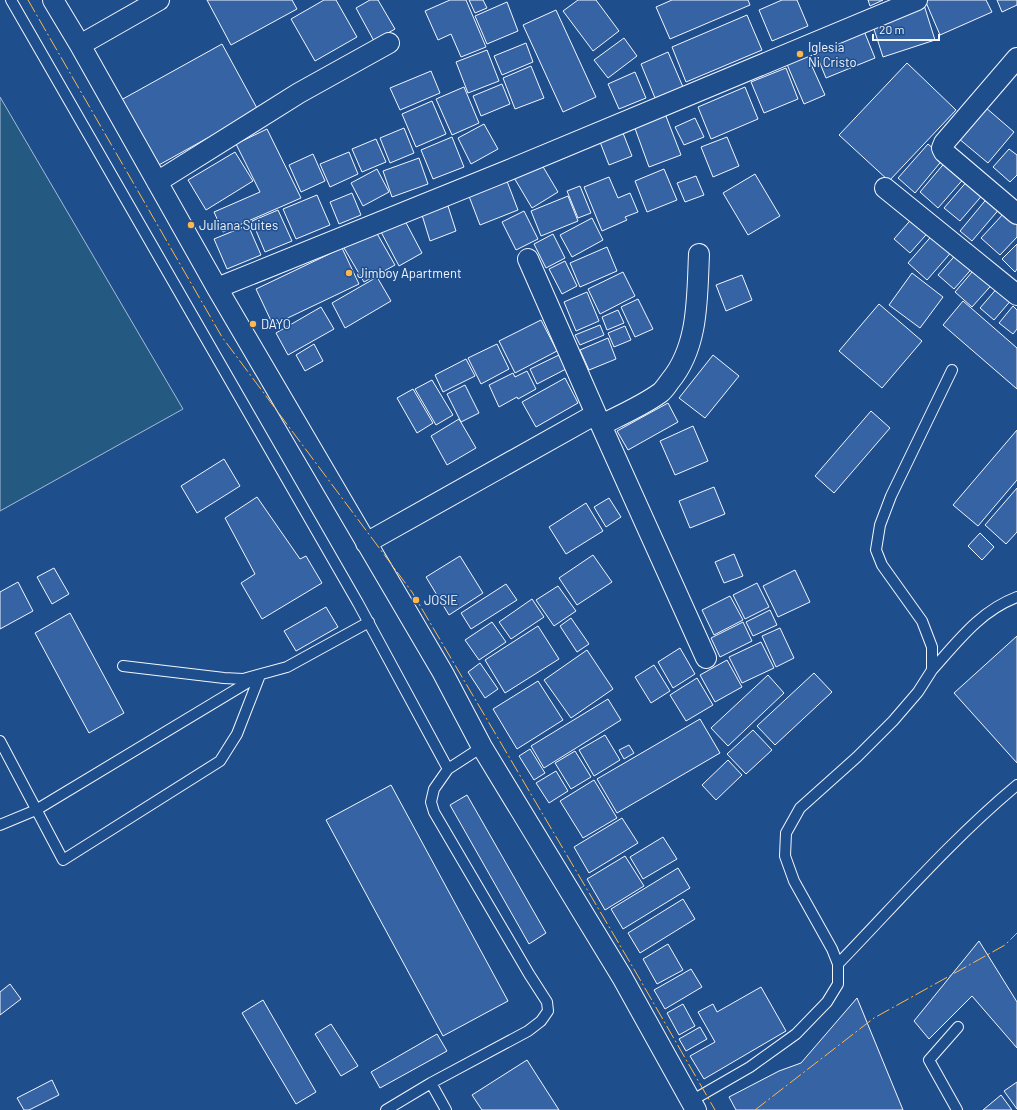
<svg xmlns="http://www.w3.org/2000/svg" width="1017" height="1110" font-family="Barlow,sans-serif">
<rect width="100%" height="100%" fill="#1f4e8c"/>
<path fill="#245a82" stroke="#a8bbd7" d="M 0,97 L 183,409 L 0,511 Z"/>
<path fill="#3563a3" stroke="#f2f6ff" d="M 207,0 L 292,0 L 297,9 L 231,45 Z
M 324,0 L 336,0 L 357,37 L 315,61 L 291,19 Z
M 370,0 L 378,0 L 395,29 L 374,41 L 356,8 Z
M 450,0 L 466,0 L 486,47 L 461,57 L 451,34 L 438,40 L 425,11 Z
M 469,0 L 483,0 L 487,8 L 475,13 Z
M 578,0 L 596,0 L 619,31 L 593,51 L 563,11 Z
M 672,0 L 748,0 L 750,5 L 670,39 L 656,7 Z
M 782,0 L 797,0 L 808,26 L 772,41 L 759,10 Z
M 868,0 L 883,0 L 870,6 Z
M 925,0 L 986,0 L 992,12 L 940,35 Z
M 997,0 L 1017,0 L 1017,5 L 1002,12 Z
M 507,2 L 518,31 L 487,44 L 475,16 Z
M 924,5 L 935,40 L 883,57 L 872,23 Z
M 556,10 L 596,97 L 563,112 L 523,25 Z
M 747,15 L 762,50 L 686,82 L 672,47 Z
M 862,26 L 875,58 L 826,78 L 813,46 Z
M 624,38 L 637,56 L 608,78 L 594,60 Z
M 526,43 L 533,62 L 502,75 L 494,56 Z
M 222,44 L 258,110 L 157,166 L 121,100 Z
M 487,50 L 499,81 L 468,93 L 456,62 Z
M 668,52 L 683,87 L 655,98 L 641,64 Z
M 806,53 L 825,95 L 804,104 L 786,62 Z
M 907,63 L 956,110 L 889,181 L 839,135 Z
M 531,66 L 544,98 L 515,109 L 503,78 Z
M 786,68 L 798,99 L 764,113 L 751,82 Z
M 431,71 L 440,93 L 400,110 L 390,88 Z
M 635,72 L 646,98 L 619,109 L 608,84 Z
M 502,84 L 510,104 L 481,116 L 473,96 Z
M 464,87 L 479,123 L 452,135 L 436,99 Z
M 745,87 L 758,119 L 711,139 L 698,107 Z
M 432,101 L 446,134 L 416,147 L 402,114 Z
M 985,107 L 1014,132 L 988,163 L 958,138 Z
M 664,111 L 681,155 L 649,167 L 633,123 Z
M 695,118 L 704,137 L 684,145 L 675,127 Z
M 484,124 L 498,149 L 471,164 L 458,138 Z
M 404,128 L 414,153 L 390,163 L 380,138 Z
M 267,129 L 301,198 L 223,232 L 214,212 L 260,192 L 236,144 Z
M 623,133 L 632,156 L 609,165 L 600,142 Z
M 452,137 L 464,167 L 433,179 L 421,150 Z
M 727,137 L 739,166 L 713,177 L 701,147 Z
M 376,139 L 386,162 L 362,172 L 352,149 Z
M 928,144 L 944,158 L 915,193 L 898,178 Z
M 1009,149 L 1017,155 L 1017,175 L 1010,182 L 993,167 Z
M 235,152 L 253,181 L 206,210 L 188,180 Z
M 349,152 L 358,174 L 330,187 L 320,164 Z
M 313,154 L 325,181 L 301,192 L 289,165 Z
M 419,158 L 428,184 L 392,197 L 383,171 Z
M 539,160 L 558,192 L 532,208 L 513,176 Z
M 947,160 L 966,176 L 938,208 L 920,192 Z
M 377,169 L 389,192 L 363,206 L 351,183 Z
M 664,169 L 677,200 L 647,212 L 635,181 Z
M 755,174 L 780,216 L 748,235 L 723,193 Z
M 505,176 L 518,210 L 480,225 L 467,191 Z
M 696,176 L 704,195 L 685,202 L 677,183 Z
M 609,177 L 618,198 L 630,193 L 638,212 L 625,217 L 627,220 L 602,231 L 584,187 Z
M 969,179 L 985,192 L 960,221 L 944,208 Z
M 580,186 L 591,213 L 578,218 L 567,191 Z
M 352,193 L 361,215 L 339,224 L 330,202 Z
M 317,195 L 330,225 L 296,239 L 283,209 Z
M 568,196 L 578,221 L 541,236 L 531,211 Z
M 989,196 L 1001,207 L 972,241 L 960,231 Z
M 448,206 L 456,231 L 430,241 L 422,215 Z
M 278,210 L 292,241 L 265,252 L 252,221 Z
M 524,211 L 538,239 L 516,250 L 502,222 Z
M 1005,212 L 1017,223 L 1017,237 L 1000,255 L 981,238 Z
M 915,215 L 932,228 L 910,253 L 894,239 Z
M 403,217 L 422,253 L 399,266 L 380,230 Z
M 592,218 L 603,240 L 572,257 L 560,235 Z
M 248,225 L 261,255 L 227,269 L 214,239 Z
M 375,230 L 395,265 L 364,282 L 344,248 Z
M 935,232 L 954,249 L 927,280 L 908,263 Z
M 553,234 L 565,258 L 546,268 L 534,244 Z
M 1017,244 L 1017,269 L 1015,272 L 1002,259 Z
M 607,247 L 617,271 L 580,287 L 570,263 Z
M 342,248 L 359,284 L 273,325 L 256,289 Z
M 959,251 L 975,265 L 954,289 L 938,275 Z
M 565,261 L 577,286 L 562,294 L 549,269 Z
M 978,265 L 996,280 L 972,307 L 955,292 Z
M 623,272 L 635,296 L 600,314 L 588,289 Z
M 912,273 L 943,297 L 920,328 L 889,305 Z
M 742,275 L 752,300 L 726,311 L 716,285 Z
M 377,277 L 391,301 L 345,328 L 332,303 Z
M 999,286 L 1013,298 L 994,320 L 980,308 Z
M 587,292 L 599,321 L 576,331 L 564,302 Z
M 638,299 L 653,329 L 635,337 L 621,307 Z
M 963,301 L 1017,348 L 1017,389 L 943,325 Z
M 879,304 L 922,341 L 882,388 L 839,351 Z
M 1013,306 L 1017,310 L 1017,329 L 1013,334 L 999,323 Z
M 321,307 L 334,329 L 288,355 L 276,333 Z
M 618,310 L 624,323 L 607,330 L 602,317 Z
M 541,320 L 557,351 L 515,373 L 499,341 Z
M 600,325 L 604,335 L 580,345 L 575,335 Z
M 625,326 L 631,340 L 614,347 L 608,333 Z
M 608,338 L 616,359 L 589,370 L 580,350 Z
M 314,344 L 323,361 L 305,371 L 296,355 Z
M 497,344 L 509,369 L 481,384 L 468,358 Z
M 559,355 L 566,369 L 537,384 L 530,369 Z
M 713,355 L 739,376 L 705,418 L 679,398 Z
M 466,359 L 475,376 L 443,392 L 435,375 Z
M 527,371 L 536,389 L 518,399 L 517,397 L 499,407 L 489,385 L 513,373 L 515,377 Z
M 565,378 L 578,403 L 536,427 L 522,402 Z
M 432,380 L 453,415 L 436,425 L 415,389 Z
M 465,385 L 479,413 L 461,422 L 447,394 Z
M 413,389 L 433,423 L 417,433 L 397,398 Z
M 668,403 L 678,422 L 628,450 L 617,431 Z
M 871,411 L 890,428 L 834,493 L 815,476 Z
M 459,419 L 476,448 L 447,465 L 431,436 Z
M 693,426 L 708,461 L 675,475 L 660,441 Z
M 1017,430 L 1017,480 L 978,526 L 953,505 Z
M 224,459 L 240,486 L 197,513 L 181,486 Z
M 714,487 L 725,514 L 690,528 L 679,501 Z
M 1017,488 L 1017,532 L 1006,544 L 985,525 Z
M 257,497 L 300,559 L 306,556 L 322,583 L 262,619 L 241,583 L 255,574 L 225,518 Z
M 609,498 L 621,517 L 606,527 L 594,507 Z
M 586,503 L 603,531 L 566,554 L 549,527 Z
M 980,533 L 994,547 L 982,560 L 968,546 Z
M 734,554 L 743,576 L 724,583 L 715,562 Z
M 593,555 L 612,582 L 577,605 L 559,578 Z
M 460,556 L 483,593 L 449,615 L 426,577 Z
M 54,568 L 69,594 L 52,604 L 37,577 Z
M 795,570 L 810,602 L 778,617 L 763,586 Z
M 18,582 L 33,611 L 0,629 L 0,592 Z
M 757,583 L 769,607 L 745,619 L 733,595 Z
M 506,584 L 517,600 L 471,629 L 461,613 Z
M 558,586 L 576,611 L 554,626 L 536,600 Z
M 730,596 L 743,620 L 714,635 L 702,610 Z
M 532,599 L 544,617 L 511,639 L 499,622 Z
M 326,607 L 338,627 L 296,651 L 284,631 Z
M 770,610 L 777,625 L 753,636 L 746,622 Z
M 70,613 L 124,713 L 89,733 L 35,633 Z
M 571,618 L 589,644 L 577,652 L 560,626 Z
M 492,622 L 506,642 L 479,660 L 465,640 Z
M 743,622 L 752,641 L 720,657 L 711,638 Z
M 538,626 L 559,659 L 505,693 L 485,660 Z
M 780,628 L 794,658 L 776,667 L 762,636 Z
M 1017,636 L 1017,763 L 954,693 Z
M 761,642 L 774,668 L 742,683 L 729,657 Z
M 680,648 L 695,674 L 673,688 L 658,662 Z
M 587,650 L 613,689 L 571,718 L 544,680 Z
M 727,660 L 742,687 L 715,702 L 700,675 Z
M 480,663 L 498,689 L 485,698 L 468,672 Z
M 654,665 L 670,691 L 651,703 L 635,677 Z
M 814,673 L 832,692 L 775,745 L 757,726 Z
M 768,675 L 784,693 L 728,746 L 711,728 Z
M 697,678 L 713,705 L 686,721 L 670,695 Z
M 538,681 L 563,720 L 517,749 L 493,709 Z
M 608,699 L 621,720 L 544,768 L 531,746 Z
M 700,719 L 720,753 L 617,813 L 597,779 Z
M 753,730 L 772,750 L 746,774 L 727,754 Z
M 605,735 L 620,760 L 594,776 L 579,750 Z
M 629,745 L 634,753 L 624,759 L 619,750 Z
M 530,749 L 545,773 L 534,780 L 519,756 Z
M 575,751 L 591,777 L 571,789 L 555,763 Z
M 728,760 L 742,775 L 716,800 L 702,785 Z
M 556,771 L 568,791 L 549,803 L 536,783 Z
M 594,780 L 617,818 L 583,838 L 560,801 Z
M 391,785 L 508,1001 L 443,1036 L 326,820 Z
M 467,795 L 546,933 L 529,944 L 450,805 Z
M 622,818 L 638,843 L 589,873 L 574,847 Z
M 663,837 L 677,859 L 643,879 L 630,857 Z
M 625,856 L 644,886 L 605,910 L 587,879 Z
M 678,868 L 690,888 L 623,929 L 611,909 Z
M 683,899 L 695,919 L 640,953 L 628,933 Z
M 979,941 L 1017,1002 L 1017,1048 L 972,996 L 929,1039 L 914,1021 Z
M 668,944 L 683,970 L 657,984 L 643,959 Z
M 691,969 L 702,987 L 665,1009 L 654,990 Z
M 10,984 L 21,999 L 0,1015 L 0,992 Z
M 761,987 L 786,1031 L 704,1079 L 690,1056 L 715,1042 L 698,1012 L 713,1004 L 717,1012 Z
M 857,998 L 903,1110 L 736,1110 L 729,1097 L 779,1071 L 801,1063 Z
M 263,1000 L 316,1092 L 296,1104 L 242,1013 Z
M 683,1004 L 695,1026 L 679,1035 L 667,1013 Z
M 331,1024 L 358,1066 L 341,1076 L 315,1034 Z
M 700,1027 L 707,1039 L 686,1051 L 679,1039 Z
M 437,1034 L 447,1051 L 380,1088 L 371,1072 Z
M 527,1060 L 559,1110 L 482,1110 L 472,1095 Z
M 52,1080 L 59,1095 L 29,1110 L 24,1110 L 17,1098 Z
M 1017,1082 L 1017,1109 L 1004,1091 Z
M 1001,1095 L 1012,1110 L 983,1110 Z"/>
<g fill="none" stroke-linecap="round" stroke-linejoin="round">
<defs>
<path id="lane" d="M 11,0 L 358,603 L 448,769
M 123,666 L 224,678 L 243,679 L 287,667 L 369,622
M 932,670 C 958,641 980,611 1017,597
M 0,741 L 63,860 L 220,761 L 237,734 L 260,675
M 0,825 L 36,810 L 260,675
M 838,964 C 896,904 952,839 1017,785
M 431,1083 L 446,1110
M 691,1101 L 750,1067 L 796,1034 L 827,1002 L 838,984 L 838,964 L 832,949 L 794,881 L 785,856 L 786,833 L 800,808 L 857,757 L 893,721 L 918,692 L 932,670 L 932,647 L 922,621 L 882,565 L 876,550 L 880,525 L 891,496 L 952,370
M 386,1110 L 431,1083 L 528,1031 L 541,1021 L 548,1011 L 547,1002 L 529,974 L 434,812 L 431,802 L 434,789 L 448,769 L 482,747
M 957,1110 L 929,1060 L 958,1027"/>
<path id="street" d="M 53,0 L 80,45 L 217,288 L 443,673 L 482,747 L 622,977 L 696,1110
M 80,45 L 159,0
M 1017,58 L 944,143 L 942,148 L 944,152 L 1017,214
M 157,182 L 299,93 L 389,43
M 885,188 L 1017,295
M 217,288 L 509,170 L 917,0
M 596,414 L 706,658
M 601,425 C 621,415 642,406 660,393 C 664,390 667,385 670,381 C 699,346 697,297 699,254
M 366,543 L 596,414 L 528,259"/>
</defs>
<use href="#lane" stroke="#f2f6ff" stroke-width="12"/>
<use href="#street" stroke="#f2f6ff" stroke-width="22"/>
<use href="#lane" stroke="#1f4e8c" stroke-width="10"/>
<use href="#street" stroke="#1f4e8c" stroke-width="20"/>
<path stroke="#ffb74d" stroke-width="1" stroke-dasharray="14 3 2 3" stroke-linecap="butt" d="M 28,0 L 222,337 L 412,592 L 638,976 L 715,1110
M 755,1110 L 874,1018 L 1005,945 L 1017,933"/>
</g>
<g fill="#ffb74d" stroke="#1f4e8c" stroke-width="1.5">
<circle cx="800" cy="54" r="4"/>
<circle cx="191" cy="225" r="4"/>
<circle cx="349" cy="273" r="4"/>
<circle cx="253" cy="324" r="4"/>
<circle cx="416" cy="600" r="4"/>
</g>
<g text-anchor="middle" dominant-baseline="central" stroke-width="3" stroke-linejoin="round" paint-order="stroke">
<g font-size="13" fill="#f2f6ff" stroke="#1f4e8c" text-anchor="start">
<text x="808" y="47">Iglesia<tspan x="808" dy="15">Ni Cristo</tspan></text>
<text x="199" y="225">Juliana Suites</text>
<text x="357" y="273">Jimboy Apartment</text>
<text x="261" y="324">DAYO</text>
<text x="424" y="600">JOSIE</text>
</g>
</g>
<path d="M873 34v6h66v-6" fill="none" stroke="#f2f6ff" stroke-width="2"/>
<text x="879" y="34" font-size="12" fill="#f2f6ff" stroke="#1f4e8c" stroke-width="3" paint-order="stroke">20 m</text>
</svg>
